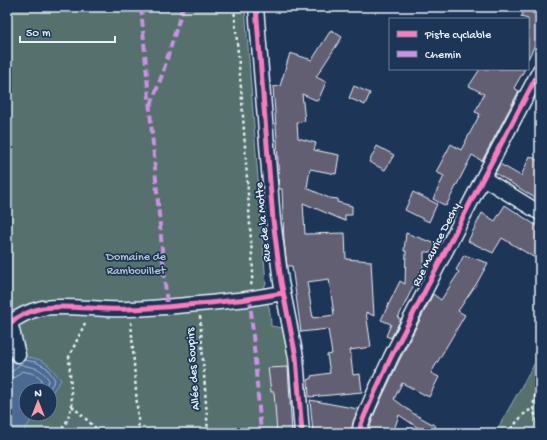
<svg xmlns="http://www.w3.org/2000/svg" width="547" height="440" font-family="'Gochi Hand',sans-serif">
<rect width="100%" height="100%" fill="#1d3557"/>
<filter id="ink" filterUnits="userSpaceOnUse"><feTurbulence type="fractalNoise" baseFrequency=".025" numOctaves="2"/><feDisplacementMap in="SourceGraphic" scale="8" xChannelSelector="R" yChannelSelector="G"/><feConvolveMatrix kernelMatrix="1 2 1 2 8 2 1 2 1" color-interpolation-filters="sRGB"/></filter>
<g filter="url(#ink)">
<path fill="#55706d" stroke="#9eb0b2" fill-rule="evenodd" d="M 7,7 L 245,7 L 266,284 C 257,296 266,297 269,307 C 270,313 271,320 271,326 L 282,328 L 289,353 L 292,390 L 289,390 L 292,433 L 7,433 ZM 26,390 L 50,390 L 50,414 L 26,414 Z
M 540,354 L 540,433 L 495,433 L 536,361 Z"/>
<path fill="#4b6b91" stroke="#8aa1ba" d="M 23,353 L 27,357 C 46,359 50,366 61,380 L 50,395 L 50,390 L 26,390 L 26,414 L 36,414 L 22,433 L 7,433 L 7,366 L 12,359 L 12,356 Z"/>
<g fill="none" stroke-linecap="round" stroke-linejoin="round">
<path stroke="#a9bbcf" stroke-width="1" d="M 24,360 L 36,362 L 47,368 L 55,380 L 49,390
M 7,373 L 13,371 L 20,364 C 34,369 39,365 49,380 L 43,390
M 7,379 L 15,377 L 22,371 C 30,373 37,373 42,380 L 36,390"/>
</g>
<path fill="#645f72" stroke="#e8f1f8" fill-rule="evenodd" d="M 525,9 L 540,17 L 540,45 L 536,43 L 528,59 L 528,19 L 521,17 Z
M 331,30 L 342,37 L 316,77 L 326,82 L 318,101 L 302,94 L 305,121 L 297,122 L 298,138 L 316,143 L 314,150 L 339,155 L 336,174 L 310,169 L 307,188 L 329,198 L 338,199 L 337,202 L 352,206 L 352,215 L 345,215 L 345,221 L 303,203 L 305,234 L 345,233 L 346,259 L 371,261 L 374,316 L 366,312 L 371,347 L 350,350 L 353,375 L 360,374 L 362,392 L 309,397 L 308,380 L 311,379 L 311,376 L 330,373 L 327,355 L 332,354 L 328,329 L 301,332 L 292,266 L 287,266 L 284,241 L 282,189 L 279,189 L 277,139 L 273,87 L 280,86 L 290,53 L 312,60 ZM 329,279 L 334,315 L 313,318 L 307,282 Z
M 480,69 L 525,69 L 514,88 L 519,91 L 482,161 L 472,155 L 446,206 L 433,199 L 444,176 L 436,172 L 451,144 L 461,150 L 480,114 L 475,112 L 484,94 L 469,86 Z
M 354,86 L 370,93 L 365,105 L 349,98 Z
M 377,146 L 394,155 L 385,170 L 369,162 Z
M 530,156 L 540,162 L 540,201 L 495,173 L 500,164 L 521,176 Z
M 413,192 L 437,204 L 429,222 L 405,210 Z
M 505,205 L 540,228 L 540,261 L 502,238 L 493,253 L 468,241 L 482,213 L 495,221 Z
M 406,233 L 439,245 L 435,252 L 424,252 L 424,264 L 398,318 L 401,319 L 391,338 L 386,336 L 391,324 L 381,320 L 400,281 L 405,284 L 406,251 L 404,251 Z
M 464,255 L 488,263 L 477,283 L 458,311 L 465,315 L 431,373 L 439,377 L 429,397 L 402,383 L 394,399 L 414,414 L 436,426 L 433,433 L 419,433 L 420,429 L 399,415 L 393,433 L 368,433 L 375,412 L 399,361 L 433,294 L 441,300 L 459,272 L 456,270 Z
M 288,367 L 292,433 L 277,433 L 274,392 L 271,392 L 268,368 Z
M 310,400 L 358,409 L 353,422 L 351,433 L 313,433 Z"/>
<g fill="none" stroke-linecap="round" stroke-linejoin="round">
<defs>
<path id="minor" d="M 256,7 L 273,220 L 281,282 L 296,357 L 302,433
M 483,178 L 540,213
M 10,322 L 18,355
M 7,325 C 18,316 29,311 42,308 C 71,304 100,311 128,309 C 168,308 208,303 247,299 C 259,297 271,295 283,293
M 359,433 L 361,424 L 373,396 L 391,357 L 483,178 L 540,70"/>
</defs>
<use href="#minor" stroke="#e8f1f8" stroke-width="17"/>
<path stroke="#e8f1f8" stroke-width="2.5" stroke-dasharray="3 3" stroke-linecap="butt" d="M 234,7 L 242,100 L 253,272 L 251,286
M 200,316 L 208,433
M 131,322 L 139,433
M 540,384 C 533,397 530,411 540,424
M 72,406 L 101,433
M 59,433 L 66,423 L 72,406 L 69,357 L 86,321
M 507,433 L 524,414 L 533,408"/>
<use href="#minor" stroke="#1d3557" stroke-width="14"/>
<path stroke="#ce8fe9" stroke-width="4" stroke-dasharray="8 4" stroke-linecap="butt" d="M 141,7 L 167,306
M 151,105 L 162,75 L 183,7
M 250,298 L 261,433"/>
<defs>
<path id="cycleway" d="M 256,7 L 273,220 L 281,282 L 296,357 L 302,433
M 7,325 C 18,316 29,311 42,308 C 71,304 100,311 128,309 C 168,308 208,303 247,299 C 259,297 271,295 283,293
M 359,433 L 361,424 L 373,396 L 391,357 L 483,178 L 540,70"/>
</defs>
<use href="#cycleway" stroke="#1d3557" stroke-width="8"/>
<use href="#cycleway" stroke="#fd7abc" stroke-width="5"/>
</g>
</g>
<g text-anchor="middle" dominant-baseline="central" stroke-width="3.5" stroke-linejoin="round" paint-order="stroke">
<g font-size="12" fill="#e8f1f8" stroke="#1d3557">
<text transform="translate(264 222) rotate(-96)">Rue de la Motte</text>
<text transform="translate(437 245) rotate(-63)">Rue Maurice Dechy</text>
<text transform="translate(194 369) rotate(-94)">Allée des Soupirs</text>
</g>
<g font-size="12" fill="#b5c4c7" stroke="#1d3557">
<text x="136" y="258">Domaine de<tspan x="136" dy="14">Rambouillet</tspan></text>
</g>
</g>
<rect width="547" height="440" fill="none" stroke="#1d3557" stroke-width="24"/>
<rect x="12" y="12" width="523" height="416" fill="none" stroke="#e8f1f8" stroke-width="1.5" filter="url(#ink)"/>
<rect x="389" y="18" width="140" height="52" fill="#1d3557" stroke="#6e8097"/>
<rect x="397" y="31" width="20" height="6" fill="#fd7abc" stroke="#6e8097"/>
<text x="425" y="38" font-size="12" fill="#e8f1f8">Piste cyclable</text>
<rect x="397" y="51" width="20" height="6" fill="#ce8fe9" stroke="#6e8097"/>
<text x="425" y="58" font-size="12" fill="#e8f1f8">Chemin</text>
<g transform="translate(38 402)"><circle r="19" fill="#1d3557" stroke="#6e8097"/>
<path d="M0-3L7 15L0 10L-7 15Z" fill="#ff9aa2"/>
<text y="-6" font-size="11" font-weight="bold" text-anchor="middle" fill="#e8f1f8">N</text>
</g>
<path d="M20 36v6h95v-6" fill="none" stroke="#e8f1f8" stroke-width="2"/>
<text x="26" y="36" font-size="12" fill="#e8f1f8" stroke="#1d3557" stroke-width="3" paint-order="stroke">50 m</text>
</svg>
